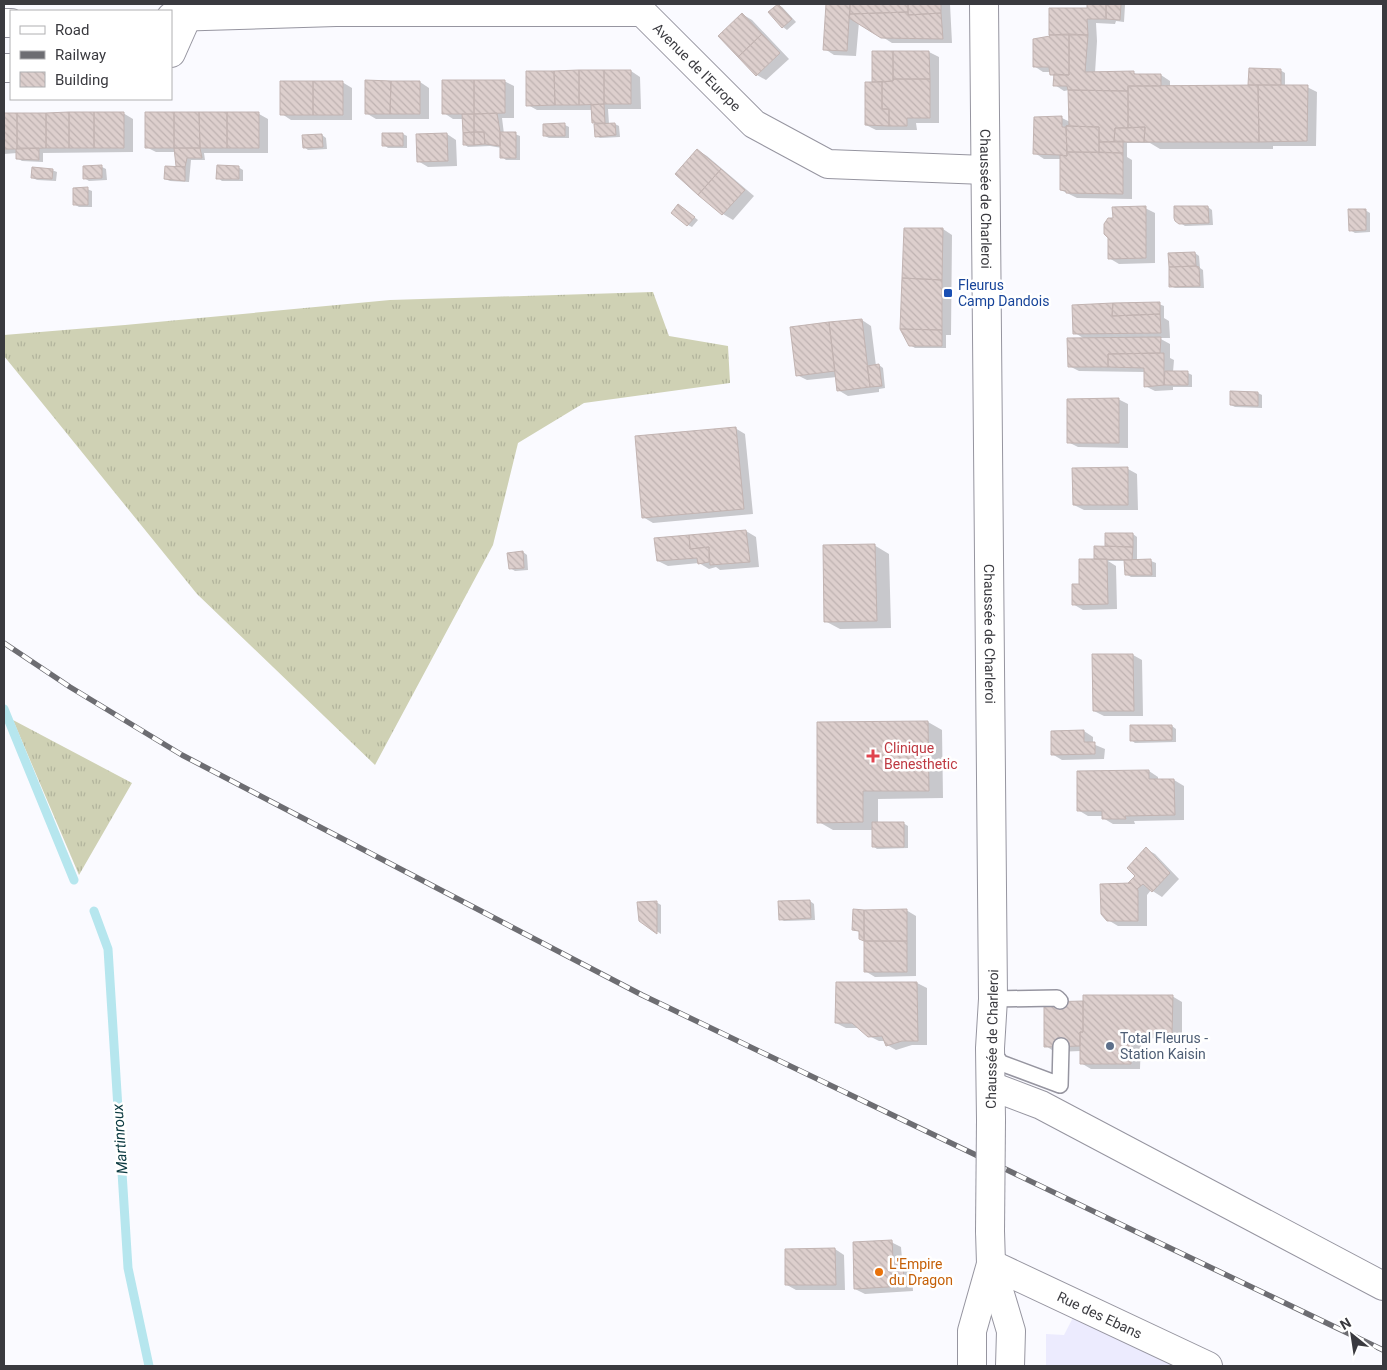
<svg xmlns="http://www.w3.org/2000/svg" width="1387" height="1370" font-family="Roboto,sans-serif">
<defs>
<pattern id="grass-tufts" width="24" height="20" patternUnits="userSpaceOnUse" patternTransform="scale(1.25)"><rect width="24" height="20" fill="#cfd1b4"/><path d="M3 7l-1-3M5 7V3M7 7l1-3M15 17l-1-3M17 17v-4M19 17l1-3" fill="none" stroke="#b2b49c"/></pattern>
<pattern id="building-back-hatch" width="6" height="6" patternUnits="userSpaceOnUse" patternTransform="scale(1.25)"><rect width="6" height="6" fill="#ddcfcd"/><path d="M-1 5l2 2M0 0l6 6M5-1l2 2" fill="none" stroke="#beb2b1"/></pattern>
</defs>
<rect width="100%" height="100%" fill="#fafaff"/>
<path fill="#ecebfe" d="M 1079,1306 L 1212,1366 L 1046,1366 L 1046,1334 L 1064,1335 Z"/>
<path fill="url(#grass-tufts)" d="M 653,292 L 669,336 L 728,346 L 730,383 L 584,403 L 518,443 L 493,545 L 375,765 L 197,594 L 4,356 L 4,335 L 125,325 L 390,300 Z
M 13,720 L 132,783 L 79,875 Z"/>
<path fill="#0003" d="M 828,4 L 950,4 L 952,43 L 892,43 L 859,22 L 856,56 L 834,55 L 825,49 Z
M 1088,4 L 1122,4 L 1125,5 L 1124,22 L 1116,21 L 1115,24 L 1096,23 L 1097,41 L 1095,73 L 1134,73 L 1138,75 L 1161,75 L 1170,81 L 1170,87 L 1253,87 L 1250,85 L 1280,70 L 1285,73 L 1285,87 L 1307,87 L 1317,92 L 1316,146 L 1273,146 L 1273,149 L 1160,149 L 1150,143 L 1127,143 L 1127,157 L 1132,160 L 1132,199 L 1077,198 L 1061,190 L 1062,159 L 1044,159 L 1035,153 L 1035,118 L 1062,118 L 1070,122 L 1069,90 L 1064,91 L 1055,85 L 1055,76 L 1051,74 L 1051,72 L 1043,72 L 1034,66 L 1051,37 L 1088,9 Z
M 778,5 L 782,7 L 796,22 L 787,30 L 783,27 L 769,12 Z
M 742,14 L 752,20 L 789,59 L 766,80 L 757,75 Z
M 874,52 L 929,52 L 939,57 L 939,123 L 916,123 L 917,130 L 876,130 L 866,125 L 874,83 Z
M 631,71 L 640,77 L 641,109 L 608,109 L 609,124 L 615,124 L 619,126 L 620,137 L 600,138 L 596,136 L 595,124 L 594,123 L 593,110 L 537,110 L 528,105 Z
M 504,81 L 514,86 L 514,118 L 502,118 L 504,134 L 515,134 L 520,136 L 520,160 L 506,160 L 502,157 L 502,148 L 490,146 L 468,147 L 464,144 L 463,119 L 453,119 L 444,113 Z
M 342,82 L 352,88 L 352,120 L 291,120 L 282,114 Z
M 420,82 L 429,88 L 429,119 L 376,119 L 366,113 Z
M 123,113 L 133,119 L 133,152 L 43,153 L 43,162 L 22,161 L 17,158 L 17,153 L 4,154 L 4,114 Z
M 259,114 L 268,119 L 268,153 L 204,153 L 205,160 L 191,160 L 189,182 L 170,181 L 165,179 L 178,168 L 176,152 L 156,152 L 146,147 Z
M 565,125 L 569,127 L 569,138 L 549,138 L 545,136 Z
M 384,134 L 403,134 L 407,136 L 407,148 L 388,148 L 384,145 Z
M 447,134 L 456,140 L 457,166 L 428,167 L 418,161 Z
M 322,135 L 326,138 L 327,149 L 308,150 L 304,147 L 304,136 Z
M 697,150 L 707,156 L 754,196 L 733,220 L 723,214 L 676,174 Z
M 102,167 L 106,169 L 107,180 L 89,181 L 84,178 Z
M 238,167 L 243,170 L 243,181 L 222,181 L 218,178 Z
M 52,170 L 57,172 L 56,181 L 37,180 L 33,178 Z
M 87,189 L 92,191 L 92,207 L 79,207 L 74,204 Z
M 1208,207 L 1212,210 L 1213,225 L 1185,226 L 1176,220 Z
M 683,208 L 698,220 L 692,227 L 688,225 Z
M 1145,208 L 1155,213 L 1155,263 L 1119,264 L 1109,258 Z
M 1365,210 L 1370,213 L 1370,232 L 1355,233 L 1350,230 Z
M 943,229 L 952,235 L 951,335 L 946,335 L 946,348 L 915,348 L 910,345 Z
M 1195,253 L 1199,256 L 1200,268 L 1203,270 L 1204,288 L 1175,288 L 1170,286 Z
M 1159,304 L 1164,306 L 1164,318 L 1169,321 L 1170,338 L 1159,338 L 1170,344 L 1170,358 L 1174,360 L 1173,372 L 1188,373 L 1192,375 L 1192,387 L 1173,387 L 1173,390 L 1155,391 L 1145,386 L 1145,372 L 1079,371 L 1069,366 L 1085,339 L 1075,333 Z
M 862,320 L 871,326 L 876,366 L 879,365 L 883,368 L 885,388 L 879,389 L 879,392 L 848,396 L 838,390 L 837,377 L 807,380 L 797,375 Z
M 1258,393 L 1262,395 L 1262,408 L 1235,407 L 1231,405 Z
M 1118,399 L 1128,404 L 1128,448 L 1078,447 L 1068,442 Z
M 735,428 L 745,434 L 753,514 L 653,523 L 643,517 Z
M 1128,469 L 1137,474 L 1138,510 L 1084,510 L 1074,505 Z
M 746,531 L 756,537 L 759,567 L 720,570 L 716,567 L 709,569 L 699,563 L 668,566 L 658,561 Z
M 1133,534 L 1137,537 L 1137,561 L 1151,561 L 1156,563 L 1156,577 L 1131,577 L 1126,574 L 1126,561 L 1108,561 L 1116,566 L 1117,609 L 1083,610 L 1073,604 L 1080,585 L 1099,560 L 1107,548 L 1106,535 Z
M 874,545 L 889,554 L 891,628 L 840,629 L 825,621 Z
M 523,552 L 527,555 L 528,570 L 515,571 L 510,568 Z
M 1133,655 L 1142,660 L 1143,716 L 1104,716 L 1094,711 Z
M 928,722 L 942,730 L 943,798 L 878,799 L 878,823 L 903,823 L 908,826 L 908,848 L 877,849 L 873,846 L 873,830 L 833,830 L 819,822 Z
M 1172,726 L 1176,729 L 1176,742 L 1135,743 L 1131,740 Z
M 1084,731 L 1093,737 L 1093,744 L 1105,749 L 1104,759 L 1062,760 L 1052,754 Z
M 1149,771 L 1158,777 L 1158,780 L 1174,780 L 1184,786 L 1184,820 L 1134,821 L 1135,824 L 1113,824 L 1103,818 L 1103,816 L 1088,816 L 1078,810 Z
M 1146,849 L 1155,854 L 1179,879 L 1162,897 L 1151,890 L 1147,895 L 1147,926 L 1118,926 L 1108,920 L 1128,884 L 1136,876 Z
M 810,901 L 814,904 L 815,920 L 784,921 L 780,919 Z
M 656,902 L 661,905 L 661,934 L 640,920 Z
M 906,910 L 916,916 L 916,976 L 875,977 L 865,971 L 865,941 L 860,932 L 854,930 Z
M 917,983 L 927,988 L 927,1045 L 912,1045 L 896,1050 L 887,1045 L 885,1041 L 879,1041 L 869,1036 L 860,1028 L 846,1028 L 836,1023 L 837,984 Z
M 1172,996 L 1182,1002 L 1182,1039 L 1141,1038 L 1140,1069 L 1091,1069 L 1081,1063 L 1081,1051 L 1055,1052 L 1046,1046 L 1084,1002 Z
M 891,1242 L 901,1247 L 902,1259 L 912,1265 L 913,1291 L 865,1294 L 855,1289 Z
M 835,1249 L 844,1255 L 845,1290 L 796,1290 L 787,1285 Z"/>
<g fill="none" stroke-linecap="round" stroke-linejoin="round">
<path stroke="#b6e6ee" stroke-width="9" d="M 4,709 L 74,880
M 94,911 L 108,949 L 128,1268 L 149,1366"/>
</g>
<path fill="url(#building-back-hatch)" stroke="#c2b4b2" d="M 778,4 L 792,19 L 782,28 L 768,12 Z
M 826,4 L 850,4 L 847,51 L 823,50 Z
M 850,4 L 908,4 L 908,12 L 850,14 Z
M 908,4 L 941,4 L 941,13 L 908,15 Z
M 1087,4 L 1106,4 L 1106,19 L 1087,19 L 1088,35 L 1049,35 L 1049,8 L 1087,8 Z
M 1106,4 L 1121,4 L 1120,20 L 1106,19 Z
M 908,12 L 908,15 L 941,13 L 943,39 L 881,38 L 849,18 L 850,14 Z
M 742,13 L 762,34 L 738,57 L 718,36 Z
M 762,34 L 780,53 L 756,76 L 738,57 Z
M 1069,34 L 1069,75 L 1050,75 L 1049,67 L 1033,67 L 1033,39 L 1050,36 L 1049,35 Z
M 1069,34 L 1088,35 L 1085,72 L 1134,71 L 1134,74 L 1161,74 L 1161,86 L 1128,86 L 1128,91 L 1068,90 L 1067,86 L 1053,86 L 1054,74 L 1069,75 Z
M 872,51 L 893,51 L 893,81 L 872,82 Z
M 893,51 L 929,51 L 930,79 L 893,79 Z
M 1249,68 L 1281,69 L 1281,85 L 1248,85 Z
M 579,70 L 579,105 L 555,105 L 554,71 Z
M 579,70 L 604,70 L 604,104 L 579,105 Z
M 604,70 L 631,70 L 631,104 L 604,104 Z
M 526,71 L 554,71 L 555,105 L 526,106 Z
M 893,79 L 930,79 L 930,118 L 907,118 L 907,126 L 889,126 L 889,109 L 882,109 L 882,82 L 893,81 Z
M 365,80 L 391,81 L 390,114 L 365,114 Z
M 442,80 L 474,80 L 474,114 L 442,114 Z
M 474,80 L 505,80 L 505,113 L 474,114 Z
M 280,81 L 313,81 L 313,115 L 280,115 Z
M 313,81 L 343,81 L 343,115 L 313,115 Z
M 391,81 L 420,81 L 420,114 L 390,114 Z
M 865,82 L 882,82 L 882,109 L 889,109 L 889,126 L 865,125 Z
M 1258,85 L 1308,85 L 1307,141 L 1259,142 Z
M 1258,85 L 1259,142 L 1144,142 L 1145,127 L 1128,128 L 1128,86 Z
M 1068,90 L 1128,91 L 1128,128 L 1115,128 L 1114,142 L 1099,142 L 1099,127 L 1066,126 L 1069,125 Z
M 604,104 L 605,123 L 592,123 L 591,105 Z
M 69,112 L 94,112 L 94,148 L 69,148 Z
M 69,112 L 69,148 L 46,148 L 46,113 Z
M 94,112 L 124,112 L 124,148 L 94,148 Z
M 145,112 L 174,112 L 174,148 L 145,148 Z
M 174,112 L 199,112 L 200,148 L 174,148 Z
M 199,112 L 227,112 L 227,148 L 200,148 Z
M 227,112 L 259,112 L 259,148 L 227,148 Z
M 4,113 L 17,113 L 17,149 L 4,149 Z
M 17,113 L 46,113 L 46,148 L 17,149 Z
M 497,113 L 500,132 L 500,146 L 485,144 L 484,132 L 474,132 L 474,114 Z
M 462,114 L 474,114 L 474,132 L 463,133 Z
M 1062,116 L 1062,127 L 1066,127 L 1067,156 L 1060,155 L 1033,154 L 1034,117 Z
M 565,123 L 565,136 L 543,136 L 543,124 Z
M 615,123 L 616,135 L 595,137 L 594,124 Z
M 1066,126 L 1099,127 L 1099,152 L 1067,152 Z
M 1145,127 L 1144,142 L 1114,142 L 1115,128 Z
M 474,132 L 484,132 L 485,144 L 474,145 Z
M 474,132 L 474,145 L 463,145 L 463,133 Z
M 500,132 L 516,132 L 516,158 L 500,158 Z
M 382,133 L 403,133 L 403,146 L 382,146 Z
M 447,133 L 448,161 L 417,162 L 416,134 Z
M 322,134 L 323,147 L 303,148 L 302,135 Z
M 1123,141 L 1123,153 L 1099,152 L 1099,142 Z
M 18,148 L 39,148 L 39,160 L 16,159 L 16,149 Z
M 174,148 L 200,148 L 202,158 L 187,158 L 185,167 L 176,166 Z
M 697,149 L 721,169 L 698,195 L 675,174 Z
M 1067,152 L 1123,153 L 1123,194 L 1066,193 L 1066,191 L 1060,190 L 1060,155 L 1067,156 Z
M 102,165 L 102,178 L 83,179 L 83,166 Z
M 217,165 L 239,166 L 239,179 L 216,179 Z
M 165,166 L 185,167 L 185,181 L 164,179 Z
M 32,167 L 53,169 L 52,179 L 31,178 Z
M 721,169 L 745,190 L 722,215 L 698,195 Z
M 88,187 L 88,205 L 73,205 L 73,188 Z
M 678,204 L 695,217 L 687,226 L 671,213 Z
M 1146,206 L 1146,258 L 1108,259 L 1108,238 L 1104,234 L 1104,224 L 1108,218 L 1113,218 L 1112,207 Z
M 1174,206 L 1208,206 L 1209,223 L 1179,224 L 1175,221 L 1174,218 Z
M 1348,209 L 1366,209 L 1366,230 L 1349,231 Z
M 904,228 L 943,228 L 942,280 L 902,278 Z
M 1195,252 L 1196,266 L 1169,267 L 1168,253 Z
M 1196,266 L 1199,267 L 1200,286 L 1169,287 L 1169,267 Z
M 902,278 L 942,280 L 942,330 L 900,329 Z
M 1160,302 L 1160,314 L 1112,316 L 1113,303 Z
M 1113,303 L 1112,316 L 1160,314 L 1161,333 L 1073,334 L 1072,305 Z
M 862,319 L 870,387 L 837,391 L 829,322 Z
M 829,322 L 835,371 L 796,376 L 790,327 Z
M 900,329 L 942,330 L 942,346 L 909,346 Z
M 1161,337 L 1160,353 L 1108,354 L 1108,367 L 1068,367 L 1067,338 Z
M 1164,353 L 1164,385 L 1144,387 L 1144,368 L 1108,367 L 1108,354 Z
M 879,364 L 882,386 L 870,387 L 867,366 Z
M 1165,371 L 1188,371 L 1188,385 L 1164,385 Z
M 1230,391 L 1258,392 L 1258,406 L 1230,405 Z
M 1119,398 L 1119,443 L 1067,443 L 1067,399 Z
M 736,427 L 744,509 L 642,518 L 635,436 Z
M 1128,467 L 1128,505 L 1073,505 L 1072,468 Z
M 746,530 L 750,562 L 710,565 L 709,547 L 690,549 L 689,535 Z
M 1105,533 L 1133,533 L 1133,547 L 1105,546 Z
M 689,535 L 690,549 L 709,547 L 709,562 L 698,564 L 697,558 L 657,561 L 654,538 Z
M 875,544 L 877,621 L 824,622 L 823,545 Z
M 1094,546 L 1133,547 L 1132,560 L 1094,559 Z
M 523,551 L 524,568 L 509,569 L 507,553 Z
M 1079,559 L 1107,559 L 1108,604 L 1072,605 L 1072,584 L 1079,584 Z
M 1151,559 L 1152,575 L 1125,575 L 1124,560 Z
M 1092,654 L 1133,654 L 1134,711 L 1093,711 Z
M 928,721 L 929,791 L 863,791 L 863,822 L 817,823 L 817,722 Z
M 1130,725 L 1172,725 L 1172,740 L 1130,741 Z
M 1084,730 L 1084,742 L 1095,742 L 1095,754 L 1051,755 L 1051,731 Z
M 1149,770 L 1149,779 L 1174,779 L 1175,815 L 1125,816 L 1126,819 L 1102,819 L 1102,811 L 1077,811 L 1077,771 Z
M 872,822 L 904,822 L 904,847 L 872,847 Z
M 1146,847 L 1170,873 L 1152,892 L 1143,884 L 1137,889 L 1131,883 L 1128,883 L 1135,876 L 1127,868 Z
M 1131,883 L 1138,890 L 1138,921 L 1107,921 L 1101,914 L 1100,884 Z
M 810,900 L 811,918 L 779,920 L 778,901 Z
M 657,901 L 657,934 L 639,921 L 637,902 Z
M 853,909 L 864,910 L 864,941 L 859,939 L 859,931 L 852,930 Z
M 907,909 L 907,941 L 864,941 L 864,910 Z
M 864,941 L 907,941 L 907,972 L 864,972 Z
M 836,982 L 917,982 L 918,1041 L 902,1041 L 886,1046 L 882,1036 L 868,1037 L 852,1023 L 835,1023 Z
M 1083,995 L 1173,995 L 1172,1034 L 1132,1034 L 1131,1064 L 1080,1064 L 1080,1032 L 1083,1032 Z
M 1083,1001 L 1083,1032 L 1080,1032 L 1080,1046 L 1044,1047 L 1044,1002 Z
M 892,1240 L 893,1258 L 903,1258 L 904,1286 L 854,1289 L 853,1242 Z
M 835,1248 L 836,1285 L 785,1285 L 785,1249 Z"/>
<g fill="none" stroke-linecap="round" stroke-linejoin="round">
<defs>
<path id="lane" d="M 993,999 L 1057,998 L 1060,1001
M 991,1050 L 1001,1063 L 1060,1085 L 1061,1046"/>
<g id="street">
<path id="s1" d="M 171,17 L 336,12 L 642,12 L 754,124 L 828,164 L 985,170"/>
<path d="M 4,23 L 11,23"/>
<path d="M 171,53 L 187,17"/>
<path d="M 4,68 L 11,68"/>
<path d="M 991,1086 L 1041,1105 L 1383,1286"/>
<path id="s2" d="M 991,1264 L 1208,1366"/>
</g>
<g id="secondary">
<path id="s3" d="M 984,4 L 993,999 L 990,1048 L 991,1120"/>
<path d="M 990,1231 L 991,1264 L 1011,1331 L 1010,1366"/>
<path d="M 972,1366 L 972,1331 L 991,1264"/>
</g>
</defs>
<use href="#lane" stroke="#9695a0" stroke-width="18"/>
<use href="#street" stroke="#9695a0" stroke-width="30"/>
<use href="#secondary" stroke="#9695a0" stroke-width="30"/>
<use href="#lane" stroke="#fff" stroke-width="15"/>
<use href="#street" stroke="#fff" stroke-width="28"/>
<use href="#secondary" stroke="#fff" stroke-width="28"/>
<defs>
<path id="rail" d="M 4,643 L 70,687 L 182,755 L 642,995 L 1383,1350"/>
</defs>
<use href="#rail" stroke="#6d6d72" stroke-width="5.5"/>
<use href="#rail" stroke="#fff" stroke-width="4" stroke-dasharray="11" stroke-linecap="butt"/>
<defs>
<path id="secondary-bridge" d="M 990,1231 L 991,1120"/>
</defs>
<use href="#secondary-bridge" stroke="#9695a0" stroke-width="30" stroke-linecap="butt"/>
<use href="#secondary-bridge" stroke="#fff" stroke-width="28"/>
</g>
<rect fill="#1a4fb4" stroke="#fff" stroke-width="2" x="943" y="288" width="10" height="10" rx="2.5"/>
<path fill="#e0444e" stroke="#fff" stroke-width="2" d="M870.5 748.5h5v5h5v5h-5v5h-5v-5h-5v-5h5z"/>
<circle fill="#5c6f8a" stroke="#fff" stroke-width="2" cx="1110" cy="1046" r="5"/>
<circle fill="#e8710a" stroke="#fff" stroke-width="2" cx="879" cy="1272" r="5"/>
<g text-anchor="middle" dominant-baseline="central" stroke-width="5" stroke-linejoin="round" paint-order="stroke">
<g font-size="14" fill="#3a3a3f" stroke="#fff">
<text stroke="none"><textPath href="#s1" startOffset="549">Avenue de l'Europe</textPath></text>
<text stroke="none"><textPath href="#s3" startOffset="195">Chaussée de Charleroi</textPath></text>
<text stroke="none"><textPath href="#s3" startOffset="630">Chaussée de Charleroi</textPath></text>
<text transform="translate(992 1039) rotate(-89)">Chaussée de Charleroi</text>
<text stroke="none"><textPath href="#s2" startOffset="120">Rue des Ebans</textPath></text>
</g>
<g font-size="14" fill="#164399" stroke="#fff" text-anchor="start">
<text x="958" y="285">Fleurus<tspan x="958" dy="16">Camp Dandois</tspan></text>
</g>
<g font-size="14" fill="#be3a42" stroke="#fff" text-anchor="start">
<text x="884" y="748">Clinique<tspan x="884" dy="16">Benesthetic</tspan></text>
</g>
<g font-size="14" fill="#4e5e75" stroke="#fff" text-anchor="start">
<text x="1120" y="1038">Total Fleurus -<tspan x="1120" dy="16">Station Kaisin</tspan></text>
</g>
<g font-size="14" fill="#c56008" stroke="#fff" text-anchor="start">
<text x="889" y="1264">L'Empire<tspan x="889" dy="16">du Dragon</tspan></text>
</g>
<g font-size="15" font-style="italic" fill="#0b3940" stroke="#fff">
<text transform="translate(120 1139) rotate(-94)">Martinroux</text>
</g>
</g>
<rect width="1387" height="1370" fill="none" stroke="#3a3a3f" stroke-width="10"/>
<rect x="10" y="10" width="162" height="90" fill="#ffffff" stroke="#b0b0b2"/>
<rect x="20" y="26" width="25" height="8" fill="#ffffff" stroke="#b0b0b2"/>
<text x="55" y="35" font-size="15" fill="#3a3a3f">Road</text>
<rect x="20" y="51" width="25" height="8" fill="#6d6d72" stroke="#b0b0b2"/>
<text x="55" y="60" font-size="15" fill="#3a3a3f">Railway</text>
<rect x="20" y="72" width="25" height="15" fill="url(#building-back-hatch)" stroke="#b0b0b2"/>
<text x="55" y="85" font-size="15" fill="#3a3a3f">Building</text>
<g transform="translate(1352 1335) rotate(330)" stroke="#ffffff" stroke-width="4" paint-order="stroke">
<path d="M0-4L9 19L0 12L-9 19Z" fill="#3a3a3f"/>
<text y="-8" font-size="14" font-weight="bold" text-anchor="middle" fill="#3a3a3f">N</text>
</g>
</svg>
